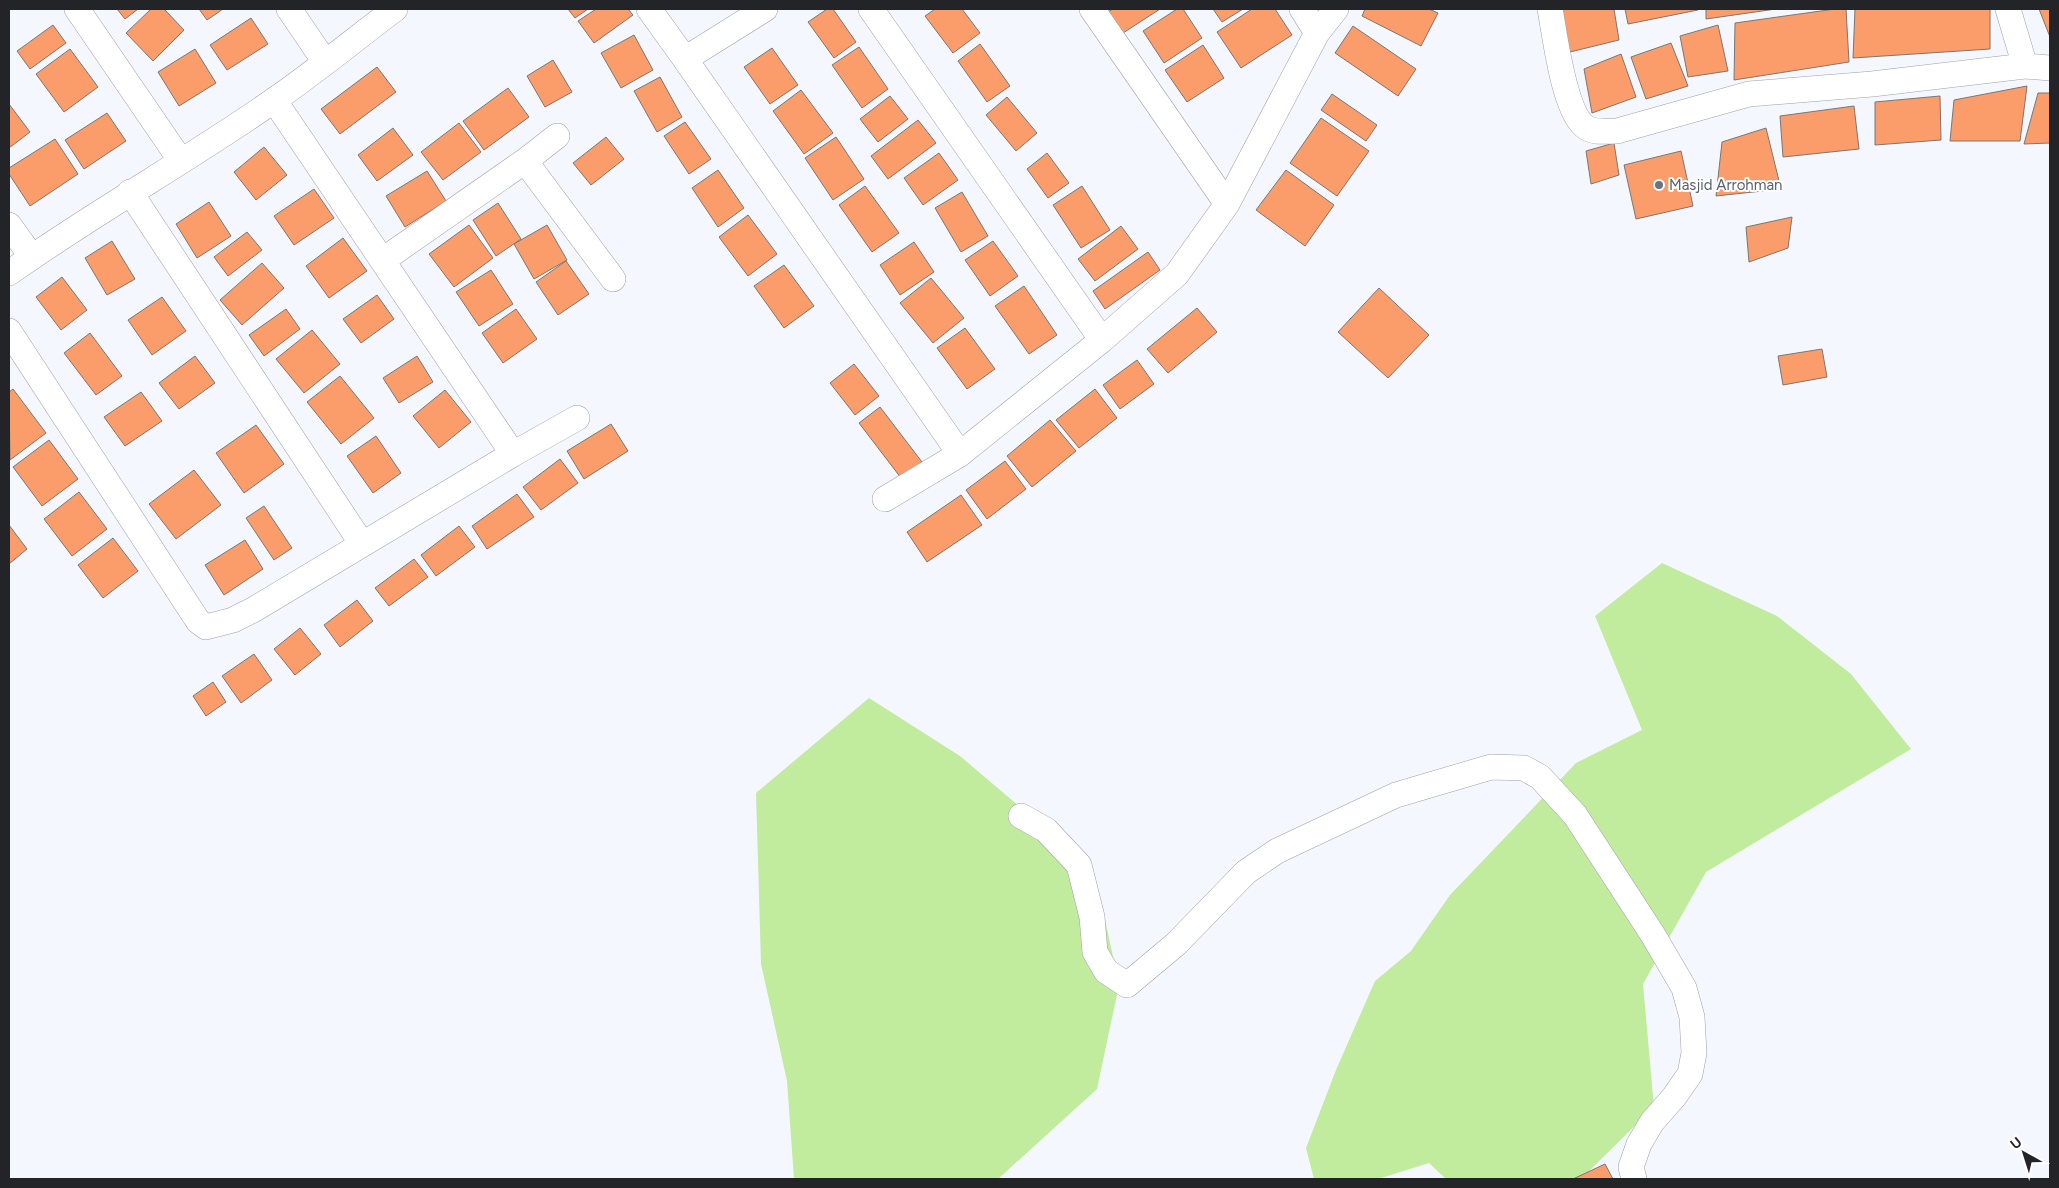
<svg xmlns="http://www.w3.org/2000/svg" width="2059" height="1188" font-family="Figtree,sans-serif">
<rect width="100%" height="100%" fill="#f5f7ff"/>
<path fill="#c1eb9d" d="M 1662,563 L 1777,616 L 1851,674 L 1911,749 L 1706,872 L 1643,984 L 1654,1107 L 1581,1179 L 1446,1179 L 1429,1163 L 1378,1179 L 1314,1179 L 1306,1148 L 1336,1070 L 1375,981 L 1411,951 L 1450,895 L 1576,763 L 1642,730 L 1595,616 Z
M 869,698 L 960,756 L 1033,818 L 1103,910 L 1119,985 L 1097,1089 L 998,1179 L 794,1179 L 787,1081 L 761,964 L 756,793 Z"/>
<path fill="#fa9d6b" stroke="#7e7570" d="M 117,9 L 138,9 L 125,19 Z
M 151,9 L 164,9 L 184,30 L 153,61 L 126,33 Z
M 199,9 L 223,9 L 207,20 Z
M 568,9 L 588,9 L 575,18 Z
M 596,9 L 628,9 L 633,15 L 594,43 L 578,21 Z
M 827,9 L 833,9 L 856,42 L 834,58 L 808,22 Z
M 935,9 L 962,9 L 980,33 L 953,53 L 925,16 Z
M 1113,9 L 1160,9 L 1120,35 L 1106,13 Z
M 1177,9 L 1183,9 L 1202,38 L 1164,63 L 1143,31 Z
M 1213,9 L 1243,9 L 1222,22 Z
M 1252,9 L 1275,9 L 1292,35 L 1241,68 L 1217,32 Z
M 1365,9 L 1429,9 L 1438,13 L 1421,46 L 1362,16 Z
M 1561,9 L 1614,9 L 1619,40 L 1570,52 Z
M 1625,9 L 1698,9 L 1698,10 L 1628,24 Z
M 1706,9 L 1776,9 L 1706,19 Z
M 1835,9 L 1846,9 L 1849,62 L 1734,80 L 1735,23 Z
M 1855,9 L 1990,9 L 1990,49 L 1853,58 Z
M 2039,9 L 2050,9 L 2050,37 Z
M 251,18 L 268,44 L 227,70 L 210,45 Z
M 53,25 L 66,43 L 30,69 L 17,51 Z
M 1718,25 L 1728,71 L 1688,77 L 1680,36 Z
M 1353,26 L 1416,69 L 1398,96 L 1335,53 Z
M 634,35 L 653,70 L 621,88 L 601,53 Z
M 1671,43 L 1688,86 L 1646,99 L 1631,57 Z
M 980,44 L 1010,86 L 987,102 L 958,61 Z
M 1203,45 L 1224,78 L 1187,102 L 1165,70 Z
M 859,47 L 888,89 L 862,108 L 832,65 Z
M 772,48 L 798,85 L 770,104 L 744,67 Z
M 70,49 L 98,87 L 64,112 L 36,74 Z
M 195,49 L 216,83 L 179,106 L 158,72 Z
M 1621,54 L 1636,97 L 1592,113 L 1584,69 Z
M 553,60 L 572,92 L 545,107 L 527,76 Z
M 377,67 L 396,92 L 340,134 L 321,109 Z
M 660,77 L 682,117 L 657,132 L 634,91 Z
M 2027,86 L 2020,141 L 1950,141 L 1954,100 Z
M 508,88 L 529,117 L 484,150 L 463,121 Z
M 801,90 L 833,133 L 804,154 L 773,111 Z
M 2038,93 L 2050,93 L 2050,143 L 2024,144 Z
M 1332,94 L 1377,125 L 1366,141 L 1321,110 Z
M 890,96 L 908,119 L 878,142 L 860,119 Z
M 1940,96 L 1941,140 L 1875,145 L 1875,102 Z
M 1007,97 L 1037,133 L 1016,151 L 986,115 Z
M 9,104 L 30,132 L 9,148 Z
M 1854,106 L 1859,149 L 1783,157 L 1780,116 Z
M 107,113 L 126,141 L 84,169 L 65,140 Z
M 1321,118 L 1369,151 L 1337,196 L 1290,163 Z
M 918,120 L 936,143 L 888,179 L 871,156 Z
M 685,122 L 711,159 L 689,174 L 664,136 Z
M 459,123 L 481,152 L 443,180 L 421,152 Z
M 393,128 L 413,155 L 377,181 L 358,155 Z
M 1766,128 L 1781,189 L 1716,196 L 1722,142 Z
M 606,137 L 624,159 L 591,185 L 573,163 Z
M 836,137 L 864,179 L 833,200 L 805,158 Z
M 55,139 L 78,174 L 30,206 L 9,174 L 9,168 Z
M 1614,143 L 1619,175 L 1591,184 L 1586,151 Z
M 264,147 L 287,175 L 256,200 L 234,172 Z
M 1681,151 L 1693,206 L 1636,219 L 1624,165 Z
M 939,153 L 958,180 L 923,205 L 904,178 Z
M 1047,153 L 1069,183 L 1048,198 L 1027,169 Z
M 718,170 L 744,208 L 718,227 L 692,188 Z
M 1286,170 L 1334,205 L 1305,246 L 1256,210 Z
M 427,171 L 446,201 L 405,227 L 386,196 Z
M 865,186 L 899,233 L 872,252 L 839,205 Z
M 1082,186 L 1110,230 L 1081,248 L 1053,205 Z
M 314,189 L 334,218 L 294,245 L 274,216 Z
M 962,192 L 988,236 L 961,252 L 935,208 Z
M 209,202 L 231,236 L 197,258 L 176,224 Z
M 498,203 L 521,239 L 496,256 L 473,220 Z
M 748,215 L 777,254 L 748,276 L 719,237 Z
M 1792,217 L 1788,248 L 1749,262 L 1746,227 Z
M 469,225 L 493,258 L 454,287 L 429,254 Z
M 547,225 L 567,260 L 534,279 L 514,244 Z
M 1121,226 L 1138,249 L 1095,281 L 1078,259 Z
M 247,232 L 262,250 L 228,276 L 214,257 Z
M 343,238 L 367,271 L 329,298 L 306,266 Z
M 112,241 L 135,279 L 107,295 L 85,258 Z
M 993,241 L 1018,276 L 990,296 L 965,260 Z
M 914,242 L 934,272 L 900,295 L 880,265 Z
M 1148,252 L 1160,270 L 1105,309 L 1093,291 Z
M 566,261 L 589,294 L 558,315 L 536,282 Z
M 262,263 L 284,288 L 242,325 L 220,300 Z
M 784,265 L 814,306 L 784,328 L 754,286 Z
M 491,270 L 513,304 L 479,326 L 456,292 Z
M 62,277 L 87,310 L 61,330 L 36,297 Z
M 931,278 L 964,318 L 933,343 L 900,303 Z
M 1024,286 L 1057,335 L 1029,354 L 995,306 Z
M 1379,288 L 1429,335 L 1388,378 L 1338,332 Z
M 377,295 L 394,319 L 361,343 L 343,319 Z
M 162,297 L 186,331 L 152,355 L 128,320 Z
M 1197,308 L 1217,332 L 1168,373 L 1147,349 Z
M 286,309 L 300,329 L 264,356 L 249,335 Z
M 516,309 L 537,339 L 503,363 L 482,333 Z
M 965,328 L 995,369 L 967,389 L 937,348 Z
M 312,330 L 340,364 L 304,393 L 276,359 Z
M 90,333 L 122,376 L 96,395 L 64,353 Z
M 1822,349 L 1827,377 L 1783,385 L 1778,356 Z
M 195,356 L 215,383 L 179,409 L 159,383 Z
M 417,356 L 433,382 L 399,403 L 383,378 Z
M 1137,360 L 1154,384 L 1120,409 L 1103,385 Z
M 854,364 L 879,396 L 855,415 L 830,383 Z
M 340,376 L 374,418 L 341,444 L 307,402 Z
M 13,389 L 46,433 L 10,460 L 9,392 Z
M 1095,389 L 1117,418 L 1079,448 L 1056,420 Z
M 445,390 L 471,422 L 439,448 L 413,416 Z
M 141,392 L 162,421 L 125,446 L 104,417 Z
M 880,407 L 922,462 L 901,478 L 859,423 Z
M 1050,420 L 1076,451 L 1032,487 L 1007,456 Z
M 611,424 L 628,451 L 584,479 L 567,451 Z
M 256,425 L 284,464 L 244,493 L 216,453 Z
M 376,436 L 401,473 L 373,493 L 347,456 Z
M 49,440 L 78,479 L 42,506 L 13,467 Z
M 560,459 L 578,483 L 541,510 L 523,487 Z
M 1005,461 L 1026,489 L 987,519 L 966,490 Z
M 194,470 L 221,505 L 176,539 L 149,504 Z
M 79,492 L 107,529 L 72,556 L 44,519 Z
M 517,494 L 534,517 L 487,549 L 472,526 Z
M 961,495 L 982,525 L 927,562 L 907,532 Z
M 264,506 L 292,548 L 274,560 L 246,518 Z
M 9,525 L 27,549 L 9,564 Z
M 459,526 L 475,547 L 436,576 L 421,555 Z
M 113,538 L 138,571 L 103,598 L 78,565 Z
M 245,540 L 263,569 L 224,595 L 205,565 Z
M 414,559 L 428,577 L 389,606 L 375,588 Z
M 357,600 L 373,621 L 340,647 L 324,625 Z
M 300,628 L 321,654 L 295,675 L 274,649 Z
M 254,654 L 272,680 L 241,703 L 222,676 Z
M 213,682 L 226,702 L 206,716 L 193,696 Z
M 1605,1164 L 1613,1179 L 1573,1179 Z"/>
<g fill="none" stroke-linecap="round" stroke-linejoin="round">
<defs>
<path id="street" d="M 77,9 L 181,161
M 289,9 L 325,62
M 649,9 L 685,59
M 765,9 L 685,59 L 960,454 L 1102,340 L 1177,274 L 1227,204 L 1317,33 L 1336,9
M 871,9 L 1102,340
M 1092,9 L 1227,204
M 1302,9 L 1317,33
M 1550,9 C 1555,35 1564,115 1587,128 C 1596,133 1607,131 1617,131 L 1749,94 L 1872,84 L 2025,66 L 2050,68
M 2008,9 L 2025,66
M 274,100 L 513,454
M 525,161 L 613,279
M 130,192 L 362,544
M 9,225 L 32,257
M 383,260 L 525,161 L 557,136
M 9,273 C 95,212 187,161 273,101 C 315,72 354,40 395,9
M 9,331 L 198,621 L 206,627 L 233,620 L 253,610 L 513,454 L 577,418
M 885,499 L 960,454
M 1021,816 L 1046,830 L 1079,865 L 1092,917 L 1095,952 L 1106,971 L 1127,985 L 1176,944 L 1246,872 L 1277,851 L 1396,795 L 1491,767 L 1524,768 L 1540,777 L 1575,815 L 1653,935 L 1684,988 L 1692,1017 L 1694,1053 L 1690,1074 L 1674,1097 L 1652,1122 L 1639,1144 L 1631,1167 L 1634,1179"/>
</defs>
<use href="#street" stroke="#9fa0aa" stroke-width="26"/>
<use href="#street" stroke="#fff" stroke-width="25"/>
</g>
<circle fill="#6b7280" stroke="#fff" stroke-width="2" cx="1659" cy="185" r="5"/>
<g text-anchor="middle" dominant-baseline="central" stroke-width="4" stroke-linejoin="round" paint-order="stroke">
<g font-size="15" fill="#5b616d" stroke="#fff" text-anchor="start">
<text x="1669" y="185">Masjid Arrohman</text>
</g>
</g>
<rect width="2059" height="1188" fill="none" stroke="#232427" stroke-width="20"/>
<g transform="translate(2024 1153) rotate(321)" stroke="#ffffff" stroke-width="4" paint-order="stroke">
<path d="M0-4L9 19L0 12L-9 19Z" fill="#232427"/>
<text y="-8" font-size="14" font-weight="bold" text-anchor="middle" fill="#232427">U</text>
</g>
</svg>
